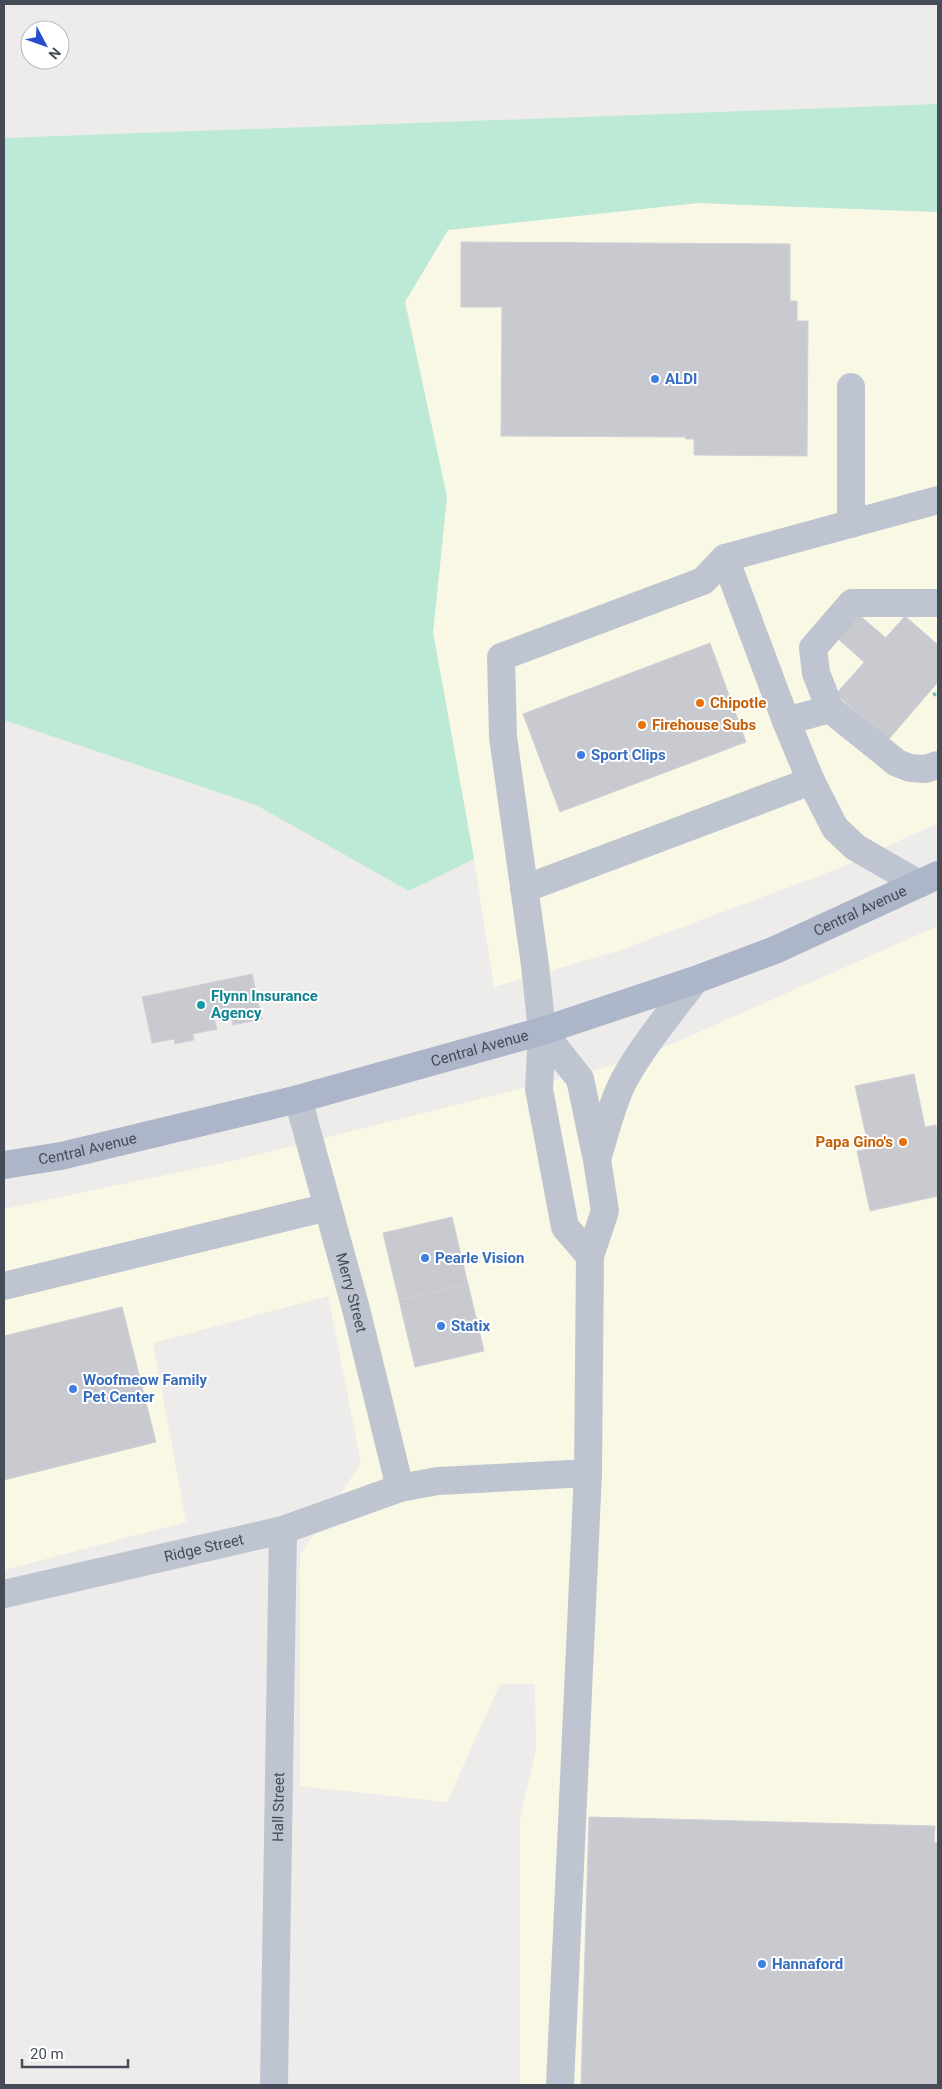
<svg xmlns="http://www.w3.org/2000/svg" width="942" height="2089" font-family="Roboto,sans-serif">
<rect width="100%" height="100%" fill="#eeeceb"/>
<path fill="#f9f8e4" d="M 698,203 L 938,212 L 938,823 L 840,868 L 621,950 L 494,987 L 474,859 L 433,632 L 447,497 L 405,301 L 448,230 Z
M 938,926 L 938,2085 L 520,2085 L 520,1819 L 536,1750 L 535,1684 L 500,1684 L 447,1802 L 300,1786 L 300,1555 L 361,1463 L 328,1296 L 153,1343 L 186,1522 L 4,1570 L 4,1209 L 232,1161 L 638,1059 Z"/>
<path fill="#bcead7" d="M 938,104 L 938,212 L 698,203 L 448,230 L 405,302 L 447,497 L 433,632 L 474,859 L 409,891 L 256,805 L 4,720 L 4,138 Z"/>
<path fill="#c9c9d0" stroke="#d0d0d7" d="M 461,242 L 790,244 L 790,301 L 797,301 L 797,321 L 808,321 L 807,456 L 694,455 L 694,439 L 686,439 L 686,437 L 501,436 L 502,307 L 461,307 Z
M 858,614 L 886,638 L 864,662 L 837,638 Z
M 905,616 L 938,645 L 938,682 L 888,740 L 836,694 Z
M 710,643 L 746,742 L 560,812 L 523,714 Z
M 252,974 L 262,1019 L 233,1025 L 231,1014 L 214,1018 L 217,1029 L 193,1034 L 194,1040 L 175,1044 L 174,1039 L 152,1043 L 142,997 Z
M 914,1074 L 925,1127 L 936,1125 L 938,1135 L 938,1196 L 870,1211 L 857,1151 L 869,1149 L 855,1086 Z
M 452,1217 L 468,1284 L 399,1300 L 383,1233 Z
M 468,1284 L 484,1351 L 415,1367 L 399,1300 Z
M 122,1307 L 156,1442 L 4,1480 L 4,1336 Z
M 589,1817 L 935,1826 L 934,1842 L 938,1843 L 938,2085 L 581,2085 Z"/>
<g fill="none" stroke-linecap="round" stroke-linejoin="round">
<path stroke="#76c5ae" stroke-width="3" stroke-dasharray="4 2.5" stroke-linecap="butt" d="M 933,693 L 938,697"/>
<g stroke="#bfc5d0" stroke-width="28">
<path d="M 851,387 L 851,524"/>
<path d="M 938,603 L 852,603 L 813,648 L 816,673 L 830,709 L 897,763 L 910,768 L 925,769 L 938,765"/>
<path d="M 786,721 L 830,709"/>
<path d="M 919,884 L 855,847 L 835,828 L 811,781 L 786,721 L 725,558 L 938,500"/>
<path d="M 524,889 L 811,781"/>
<path d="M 542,1031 L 580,1079 L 597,1160 L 605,1211 L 590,1256 L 588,1473 L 560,2085"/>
<path id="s1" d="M 298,1099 L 356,1309 L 400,1488"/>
<path d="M 598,1156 C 606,1130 612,1103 624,1080 C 644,1044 671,1012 695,980"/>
<path d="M 590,1256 L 565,1227 L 539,1089 L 542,1031 L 535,965 L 503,737 L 501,657 L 703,581 L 725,558"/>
<path d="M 4,1286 L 328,1207"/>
<path id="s2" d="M 4,1594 L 283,1530 L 400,1488 L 438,1481 L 588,1473"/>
<path id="s3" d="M 274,2085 L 283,1530"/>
</g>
<path stroke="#adb5c9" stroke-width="28" id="s4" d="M 4,1165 L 61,1156 L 298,1099 L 542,1031 L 695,980 L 775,950 L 938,875"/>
</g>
<g fill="#3f7fe0" stroke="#fff" stroke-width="2">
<circle cx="655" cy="379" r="5"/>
<circle cx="581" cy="755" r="5"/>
<circle cx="425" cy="1258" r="5"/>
<circle cx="441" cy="1326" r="5"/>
<circle cx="73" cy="1389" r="5"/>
<circle cx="762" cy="1964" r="5"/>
</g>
<g fill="#e8710a" stroke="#fff" stroke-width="2">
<circle cx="700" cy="703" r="5"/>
<circle cx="642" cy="725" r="5"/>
<circle cx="903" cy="1142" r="5"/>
</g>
<circle fill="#0f9aa8" stroke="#fff" stroke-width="2" cx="201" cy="1005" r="5"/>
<g text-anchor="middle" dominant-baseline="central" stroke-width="4" stroke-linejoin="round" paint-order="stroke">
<g font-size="15" font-weight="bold" fill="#366cbe" stroke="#fff" text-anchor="start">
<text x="665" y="379">ALDI</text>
<text x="591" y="755">Sport Clips</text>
<text x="435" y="1258">Pearle Vision</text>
<text x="451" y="1326">Statix</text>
<text x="83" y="1380">Woofmeow Family<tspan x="83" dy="17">Pet Center</tspan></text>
<text x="772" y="1964">Hannaford</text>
</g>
<g font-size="15" font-weight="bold" fill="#c56008" stroke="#fff" text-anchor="start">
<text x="710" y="703">Chipotle</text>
<text x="652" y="725">Firehouse Subs</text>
<text x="893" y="1142" text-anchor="end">Papa Gino's</text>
</g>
<g font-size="15" fill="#454b57" stroke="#fff">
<text stroke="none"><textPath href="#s4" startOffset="895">Central Avenue</textPath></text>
<text stroke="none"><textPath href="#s4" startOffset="490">Central Avenue</textPath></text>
<text stroke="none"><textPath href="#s4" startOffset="85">Central Avenue</textPath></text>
<text stroke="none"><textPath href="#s1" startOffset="201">Merry Street</textPath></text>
<text stroke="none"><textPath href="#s2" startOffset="205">Ridge Street</textPath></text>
<text stroke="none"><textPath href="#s3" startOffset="278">Hall Street</textPath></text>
</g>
<g font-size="15" font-weight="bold" fill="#0d838f" stroke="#fff" text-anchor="start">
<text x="211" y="996">Flynn Insurance<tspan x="211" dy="17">Agency</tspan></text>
</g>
</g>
<rect width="942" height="2089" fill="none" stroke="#454b57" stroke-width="10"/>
<g transform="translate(45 45) rotate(131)"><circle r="24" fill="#ffffff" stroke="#b5b7bc"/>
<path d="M0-4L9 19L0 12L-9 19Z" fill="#264dce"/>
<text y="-8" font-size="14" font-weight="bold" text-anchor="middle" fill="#454b57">N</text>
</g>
<path d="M22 2059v8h106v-8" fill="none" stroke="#454b57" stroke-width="2.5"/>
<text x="30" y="2059" font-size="15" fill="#454b57" stroke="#ffffff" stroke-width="4" paint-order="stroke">20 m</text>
</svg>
